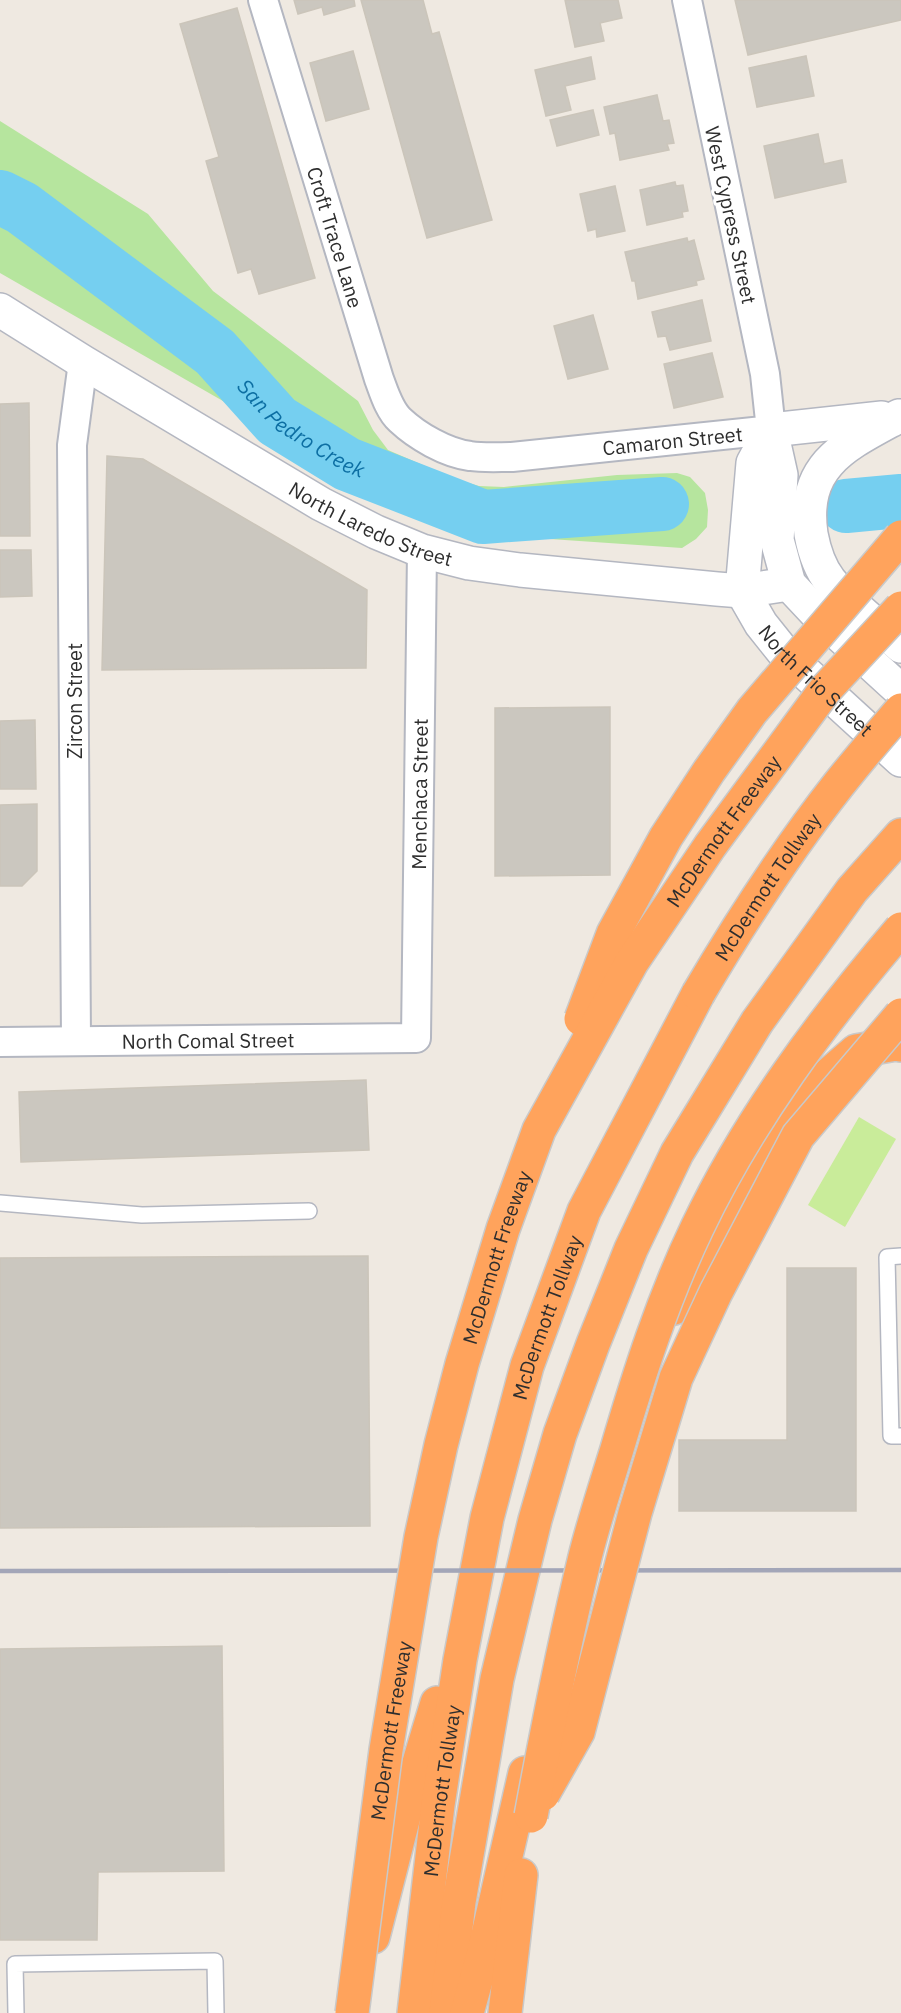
<svg xmlns="http://www.w3.org/2000/svg" width="901" height="2013" font-family="'IBM Plex Sans',sans-serif">
<rect width="100%" height="100%" fill="#efe9e1"/>
<path fill="#b6e59e" d="M0,121l148,93 65,77 145,110 15,29 15,20 67,29 24,7 25,1 113,-12 60,-2 13,4 15,16 3,17 -1,17 -11,12 -14,9 -132,-9 -79,-11 -58,-18 -413,-237z"/>
<path fill="#c9ec9a" d="M859,1117l37,22 -51,88 -37,-22z"/>
<g fill="none" stroke-linecap="round" stroke-linejoin="round">
<g stroke="#75cff0" stroke-width="54">
<path id="s1" d="M0,197l22,11 193,144 62,69 70,43 136,53 179,-13"/>
<path d="M846,506l55,-5"/>
</g>
</g>
<g fill="#cbc7bf" stroke="#cbc5ba" stroke-width="1.5">
<path d="M294,0h60l1,6 -31,9 -2,-8 -24,7z"/>
<path d="M361,0h62l9,34 7,-2 53,188 -65,18z"/>
<path d="M565,0h53l4,18 -22,5 4,18 -29,6z"/>
<path d="M735,0h166v20l-153,35z"/>
<path d="M237,8l78,270 -56,16 -8,-25 -13,4 -32,-112 13,-4 -39,-133z"/>
<path d="M353,51l16,58 -43,12 -16,-58z"/>
<path d="M806,56l8,40 -57,11 -8,-39z"/>
<path d="M591,57l4,22 -30,7 6,24 -25,6 -11,-46z"/>
<path d="M657,95l6,26 6,-1 5,23 -7,1 2,6 -49,10 -5,-27 -5,1 -6,-27z"/>
<path d="M593,110l6,25 -42,11 -7,-26z"/>
<path d="M818,134l6,30 18,-4 4,22 -71,16 -11,-52z"/>
<path d="M675,182l1,4 7,-1 5,26 -6,1 1,5 -36,8 -7,-35z"/>
<path d="M615,186l10,45 -28,6 -1,-8 -8,2 -8,-37z"/>
<path d="M687,238l1,4 6,-2 10,39 -8,2 1,4 -59,14 -3,-18h-3l-7,-29z"/>
<path d="M702,300l9,41 -41,9 -4,-14 -8,1 -6,-25z"/>
<path d="M593,315l15,54 -40,10 -14,-53z"/>
<path d="M712,353l11,44 -49,11 -10,-44z"/>
<path d="M29,403l1,133h-30v-132z"/>
<path d="M107,456l36,3 224,131 -1,78 -264,2z"/>
<path d="M0,550h31l1,46 -32,1z"/>
<path d="M610,707v168l-115,1v-168z"/>
<path d="M35,720l1,69h-36v-68z"/>
<path d="M37,804v67l-15,15h-22v-81z"/>
<path d="M366,1080l3,70 -348,12 -2,-70z"/>
<path d="M368,1256l2,270 -370,2v-270z"/>
<path d="M787,1268h69v243h-177v-71h108z"/>
<path d="M222,1646l2,225 -126,1 -1,68h-97v-291z"/>
</g>
<g fill="none" stroke-linecap="round" stroke-linejoin="round">
<g stroke="#b4b7c1" stroke-width="18">
<g id="service">
<path d="M0,1203l142,12 167,-4"/>
<path d="M901,1256l-14,1 4,179h10"/>
<path d="M16,2013l-1,-49 200,-3 1,52"/>
</g>
</g>
<g stroke="#b4b7c1" stroke-width="32">
<g id="minor">
<path id="s2" d="M263,0l116,379c5,13 10,31 21,41 17,16 46,33 70,36 13,2 28,1 42,1l259,-27 -6,-56 -78,-374"/>
<path d="M76,1041l-4,-596 11,-83"/>
<path id="s3" d="M0,1042l416,-4 6,-487"/>
</g>
</g>
<g stroke="#b4b7c1" stroke-width="36">
<g id="secondary">
<path id="s4" d="M0,310l83,52 238,142 55,28 46,19 47,12 51,7 197,19 25,2 47,-7"/>
<path d="M899,416c-53,29 -98,48 -88,118 3,16 8,33 19,47 20,24 47,44 71,65"/>
<path d="M771,430l10,45 -4,65 12,44 30,32 82,75"/>
<path d="M771,430l111,-12"/>
<path id="s5" d="M742,591l19,33 24,30 116,106"/>
<path d="M742,591l11,-128 18,-33"/>
</g>
</g>
<g stroke="#c9c9c9" stroke-width="36">
<g id="motorway">
<path d="M674,1308l78,-135 74,-96 30,-26 40,-7 5,1"/>
<path d="M373,1937l38,-148 26,-86"/>
<path id="s6" d="M414,2013l24,-208 22,-145 27,-142 40,-152 57,-155 114,-217"/>
<path d="M446,2013l13,-111 38,-223 38,-159 25,-86 33,-90 38,-95 46,-96 80,-131 95,-132 49,-55"/>
<path d="M467,2013l17,-61 41,-179"/>
<path d="M505,2013l16,-138"/>
</g>
</g>
<use href="#service" stroke="#fff" stroke-width="15"/>
<use href="#minor" stroke="#fff" stroke-width="28"/>
<use href="#secondary" stroke="#fff" stroke-width="33"/>
<use href="#motorway" stroke="#ffa35c" stroke-width="33"/>
<path stroke="#a3a6b8" stroke-width="4.5" d="M0,1571l901,-1"/>
<g stroke="#c9c9c9" stroke-width="36" stroke-linecap="butt">
<g id="motorway-bridge">
<path id="s7" d="M698,994c43,-73 89,-144 141,-210 20,-25 41,-50 62,-74"/>
<path d="M581,1019l32,-85 53,-97 43,-66 43,-60 149,-174"/>
<path d="M543,1794l35,-62 57,-219 41,-135 40,-86 82,-156 103,-121"/>
<path d="M531,1816c16,-86 33,-173 54,-259 9,-36 21,-72 32,-108 22,-75 46,-150 80,-221 52,-109 125,-207 204,-299"/>
<path id="s8" d="M352,2013l34,-263 35,-213 20,-92 21,-81 41,-135 36,-99 93,-168 78,-116 115,-156 76,-82"/>
</g>
</g>
<use href="#motorway-bridge" stroke="#ffa35c" stroke-width="33"/>
</g>
<g text-anchor="middle" dominant-baseline="central" stroke-width="6" stroke-linejoin="round" paint-order="stroke">
<g font-size="20" fill="#2e2e2e" stroke="#fff">
<text transform="translate(731 215) rotate(78)">West Cypress Street</text>
<text stroke="none"><textPath href="#s2" startOffset="248">Croft Trace Lane</textPath></text>
<text stroke="none"><textPath href="#s2" startOffset="726">Camaron Street</textPath></text>
<text stroke="none"><textPath href="#s4" startOffset="429">North Laredo Street</textPath></text>
<text stroke="none"><textPath href="#s5" startOffset="117">North Frio Street</textPath></text>
<text transform="translate(74 701) rotate(-90)">Zircon Street</text>
<text stroke="none"><textPath href="#s3" startOffset="660">Menchaca Street</textPath></text>
<text stroke="none"><textPath href="#s8" startOffset="1257">McDermott Freeway</textPath></text>
<text stroke="none"><textPath href="#s7" startOffset="128">McDermott Tollway</textPath></text>
<text stroke="none"><textPath href="#s3" startOffset="208">North Comal Street</textPath></text>
<text stroke="none"><textPath href="#s8" startOffset="771">McDermott Freeway</textPath></text>
<text stroke="none"><textPath href="#s6" startOffset="710">McDermott Tollway</textPath></text>
<text stroke="none"><textPath href="#s8" startOffset="285">McDermott Freeway</textPath></text>
<text stroke="none"><textPath href="#s6" startOffset="224">McDermott Tollway</textPath></text>
</g>
<g font-size="21" font-style="italic" fill="#0d6fa3" stroke="#fff">
<text stroke="none"><textPath href="#s1" startOffset="382">San Pedro Creek</textPath></text>
</g>
</g>
</svg>
